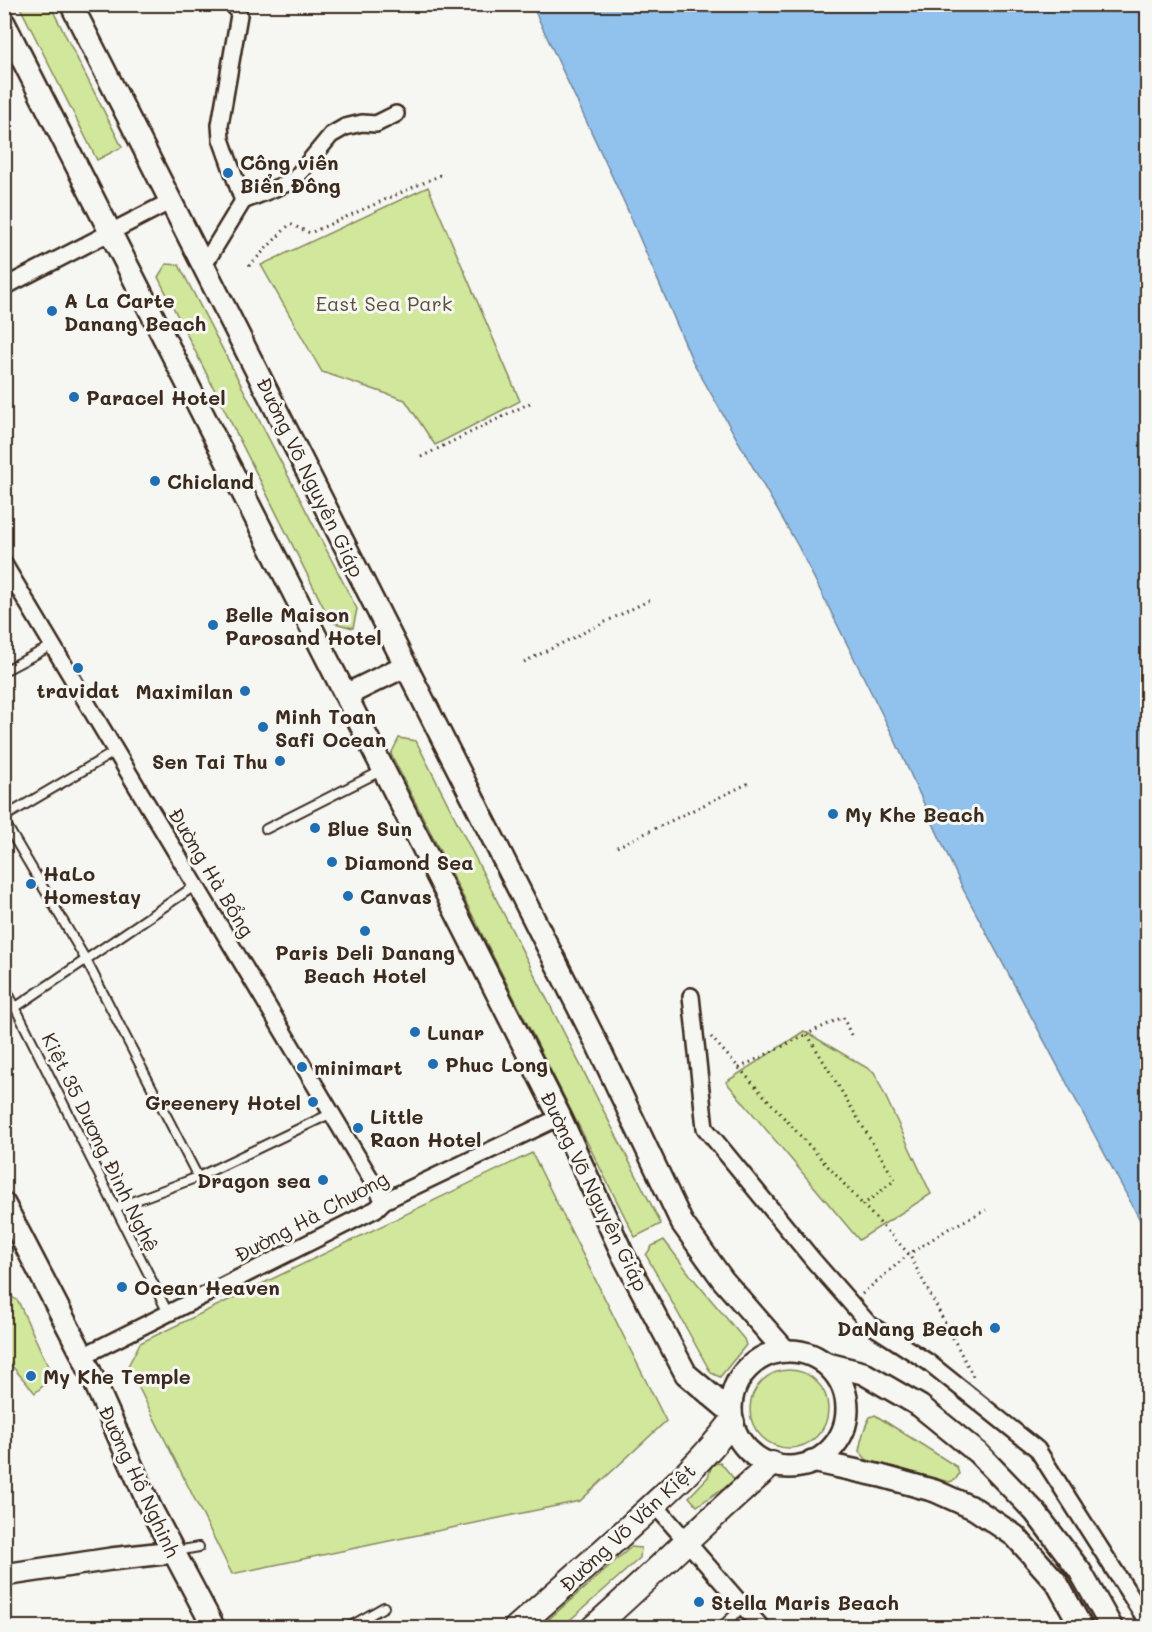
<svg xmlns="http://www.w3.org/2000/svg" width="1152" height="1632" font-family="Mali,sans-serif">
<rect width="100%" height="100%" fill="#f6f6f2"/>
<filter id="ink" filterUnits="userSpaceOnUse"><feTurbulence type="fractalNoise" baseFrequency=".0167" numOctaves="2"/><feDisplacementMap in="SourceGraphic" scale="12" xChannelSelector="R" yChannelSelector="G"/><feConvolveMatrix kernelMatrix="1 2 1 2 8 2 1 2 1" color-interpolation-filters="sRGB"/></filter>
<g filter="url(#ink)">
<g fill="#d1e79c" stroke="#86885d" stroke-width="1.5">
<path d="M19,5h31l72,142 -25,13z"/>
<path d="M428,187l92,214 -85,44 -30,-45 -83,-28 -61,-107z"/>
<path d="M166,264l13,1 178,344 -4,19 -22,-6 -173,-345z"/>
<path d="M399,738l17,3 245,483 -26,13 -244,-483z"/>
<path d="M804,1031l70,41 57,122 -72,46 -133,-158z"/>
<path d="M532,1153l134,268 -86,80 -348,73 -104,-208 12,-23z"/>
<path d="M664,1240l27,36 53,63 2,6 -26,32 -9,-4 -65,-118 6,-9z"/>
<path d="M8,1294l10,7 35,76 -18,16 -30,-35 -1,-61z"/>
<circle cx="789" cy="1409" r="39"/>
<path d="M875,1415l82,52 2,7 -4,6 -6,2 -82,-22 -8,-9c2,-11 5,-24 11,-34z"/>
<path d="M720,1462l15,18 -2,7 -14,4 -22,15 -8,-9 19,-20 4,-12z"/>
<path d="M631,1547l10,1 -1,10 -78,69h-22z"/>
</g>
<path fill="#91c2ed" stroke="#6f859a" stroke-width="1.5" d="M532,5h615v1228l-184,-344 -69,-151 -96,-192 -105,-184 -68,-158z"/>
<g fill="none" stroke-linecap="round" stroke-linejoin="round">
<g stroke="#3b2a1e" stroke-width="12">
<g id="lane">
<path d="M4,671l49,-26"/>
<path d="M4,817l112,-66"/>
<path d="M4,821l82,139 112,217"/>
<path d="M266,829l117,-59"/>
<path d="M4,985l164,328"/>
<path d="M16,1007l180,-122"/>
<path d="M115,1208l83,-31 134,-64"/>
<path d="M177,1551l22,-4"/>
<path d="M347,1628l37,-21"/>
<path d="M720,1628l24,-22"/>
</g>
</g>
<g stroke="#3b2a1e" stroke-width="20">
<g id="street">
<path d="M234,4l5,11 -19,110 1,14 22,62"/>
<path d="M204,265l39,-64 50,-20 38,-46 14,-8 17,-4 14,1 20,-10"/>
<path d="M4,287l167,-86"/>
<path d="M4,564l380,637"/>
<path d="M691,996l14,132 108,132 56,64 59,38 109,87 111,174"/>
<path d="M83,1356l293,-147 8,-8 176,-84"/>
<path d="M654,1504l108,124"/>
</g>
</g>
<g stroke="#3b2a1e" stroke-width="26">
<g id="secondary">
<path d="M71,4l527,1042 84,177 41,57 62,71"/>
<path d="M4,23l556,1094 62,136 64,121 45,38"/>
<path d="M346,695l59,-29"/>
<path d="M4,1204l79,152 67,151 64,121"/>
<circle cx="789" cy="1409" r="58"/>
<path d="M824,1363l39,10 57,33 58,47 57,59 45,59 32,57"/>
<path d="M812,1461l69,15 54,15 40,18 40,27 42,47 25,45"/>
<path d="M4,1575l107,-16 62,-7"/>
</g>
</g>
<g stroke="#3b2a1e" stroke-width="28">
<g id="primary">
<path d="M516,1628c41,-36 81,-71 120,-107 35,-32 68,-62 96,-99"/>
<path d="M593,1628c61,-54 117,-111 179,-164"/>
</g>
</g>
<g stroke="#3b2a1e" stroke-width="3" stroke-dasharray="1.5 4.5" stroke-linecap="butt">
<path d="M249,266l41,-42 20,9 133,-59"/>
<path d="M421,457l111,-55"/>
<path d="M524,662l126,-62"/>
<path d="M617,847l132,-64"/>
<path d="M851,1035l-8,-18 -36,17 88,146 -32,25 46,49 65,124"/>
<path d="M711,1037l152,168"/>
<path d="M739,1068l68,-34"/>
<path d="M862,1294l47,-40 39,-25 38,-19"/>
</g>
<use href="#lane" stroke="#f6f6f2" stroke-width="8"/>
<use href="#street" stroke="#f6f6f2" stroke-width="15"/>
<use href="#secondary" stroke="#f6f6f2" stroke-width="21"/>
<use href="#primary" stroke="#f6f6f2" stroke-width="24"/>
</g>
</g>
<g fill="#1f6fb2" stroke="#f6f6f2" stroke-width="2">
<circle cx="228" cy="173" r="6"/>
<circle cx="52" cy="311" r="6"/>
<circle cx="74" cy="397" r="6"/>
<circle cx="155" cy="481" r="6"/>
<circle cx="213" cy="625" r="6"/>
<circle cx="78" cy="668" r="6"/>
<circle cx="245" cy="691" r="6"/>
<circle cx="263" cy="727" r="6"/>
<circle cx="280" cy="761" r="6"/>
<circle cx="833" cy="814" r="6"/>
<circle cx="315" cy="828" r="6"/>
<circle cx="332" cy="862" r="6"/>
<circle cx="31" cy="884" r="6"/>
<circle cx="348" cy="896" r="6"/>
<circle cx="365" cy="931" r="6"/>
<circle cx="415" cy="1032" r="6"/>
<circle cx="433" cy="1064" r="6"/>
<circle cx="302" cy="1067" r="6"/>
<circle cx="313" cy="1102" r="6"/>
<circle cx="358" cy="1128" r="6"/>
<circle cx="323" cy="1180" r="6"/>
<circle cx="122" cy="1287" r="6"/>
<circle cx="995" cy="1328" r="6"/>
<circle cx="31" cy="1376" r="6"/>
<circle cx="699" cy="1602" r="6"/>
</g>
<g text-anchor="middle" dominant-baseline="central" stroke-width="6" stroke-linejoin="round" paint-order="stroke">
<g font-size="20" font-weight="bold" fill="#3b2a1e" stroke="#f6f6f2" text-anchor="start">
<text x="240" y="162">Công viên<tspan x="240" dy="23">Biển Đông</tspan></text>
<text x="64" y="300">A La Carte<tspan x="64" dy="23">Danang Beach</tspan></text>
<text x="86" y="397">Paracel Hotel</text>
<text x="167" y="481">Chicland</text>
<text x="225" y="614">Belle Maison<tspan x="225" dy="23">Parosand Hotel</tspan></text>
<text x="78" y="690" text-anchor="middle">travidat</text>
<text x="233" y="691" text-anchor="end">Maximilan</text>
<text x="275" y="716">Minh Toan<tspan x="275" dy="23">Safi Ocean</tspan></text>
<text x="268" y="761" text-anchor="end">Sen Tai Thu</text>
<text x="845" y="814">My Khe Beach</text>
<text x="327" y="828">Blue Sun</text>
<text x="344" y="862">Diamond Sea</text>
<text x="43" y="873">HaLo<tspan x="43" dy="23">Homestay</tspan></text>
<text x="360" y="896">Canvas</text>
<text x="365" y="952" text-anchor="middle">Paris Deli Danang<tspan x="365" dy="23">Beach Hotel</tspan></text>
<text x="427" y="1032">Lunar</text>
<text x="445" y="1064">Phuc Long</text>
<text x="314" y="1067">minimart</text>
<text x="301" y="1102" text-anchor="end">Greenery Hotel</text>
<text x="370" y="1116">Little<tspan x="370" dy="23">Raon Hotel</tspan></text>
<text x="311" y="1180" text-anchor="end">Dragon sea</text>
<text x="134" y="1287">Ocean Heaven</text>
<text x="983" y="1328" text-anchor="end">DaNang Beach</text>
<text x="43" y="1376">My Khe Temple</text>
<text x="711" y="1602">Stella Maris Beach</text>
</g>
<g font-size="20" fill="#595037" stroke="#f6f6f2">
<text x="384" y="303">East Sea Park</text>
</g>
<g font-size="20" fill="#3b2a1e" stroke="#f6f6f2">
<text transform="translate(311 477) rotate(64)">Đường Võ Nguyên Giáp</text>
<text transform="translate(212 872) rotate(59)">Đường Hà Bổng</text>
<text transform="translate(101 1142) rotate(64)">Kiệt 35 Dương Đình Nghệ</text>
<text transform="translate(595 1191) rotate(64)">Đường Võ Nguyên Giáp</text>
<text transform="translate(311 1216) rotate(-28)">Đường Hà Chương</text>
<text transform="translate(140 1481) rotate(65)">Đường Hồ Nghinh</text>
<text transform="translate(627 1527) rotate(-43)">Đường Võ Văn Kiệt</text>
</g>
</g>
<rect width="1152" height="1632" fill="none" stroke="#f6f6f2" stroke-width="24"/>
<rect x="12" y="12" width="1128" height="1608" fill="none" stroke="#3b2a1e" stroke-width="2" filter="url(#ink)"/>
</svg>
